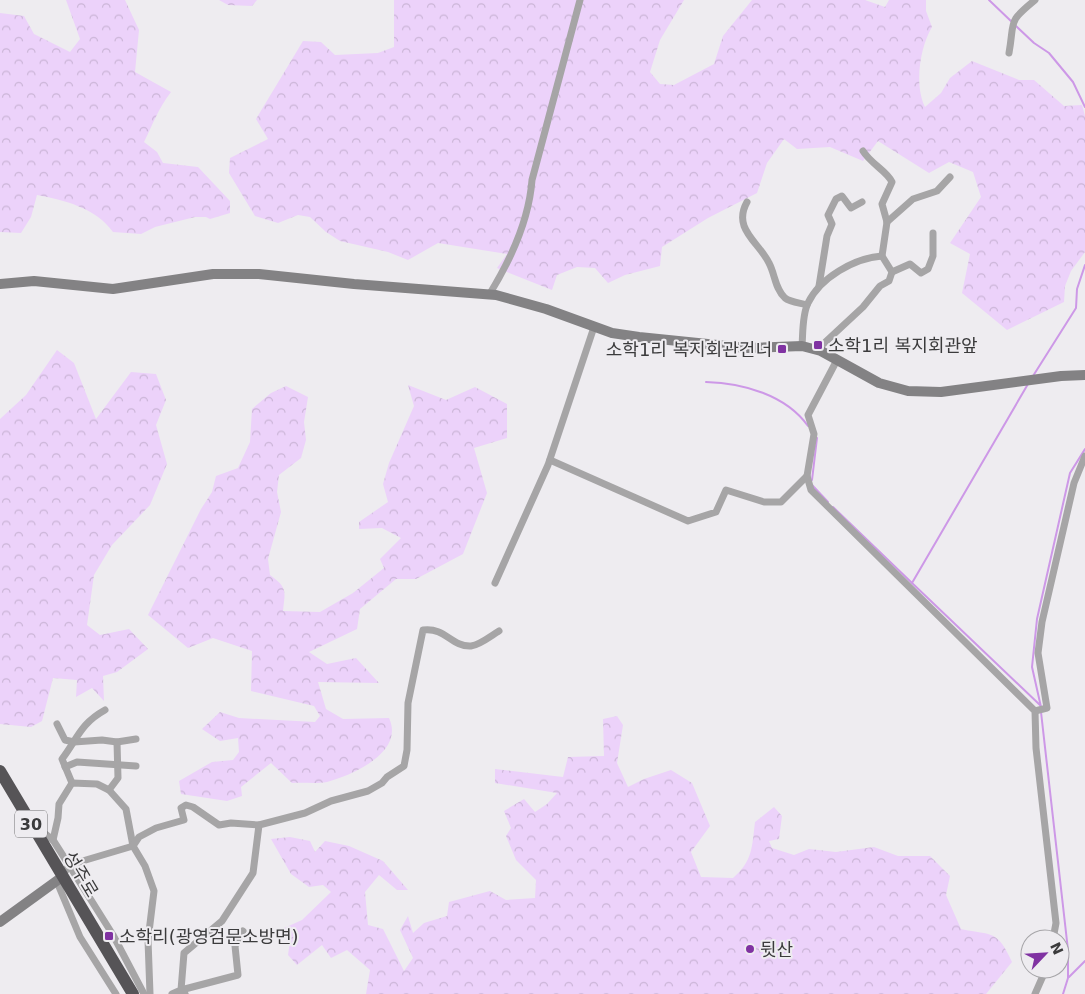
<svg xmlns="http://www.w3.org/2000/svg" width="1085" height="994" font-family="'DejaVu Sans','Noto Sans KR',sans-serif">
<defs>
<pattern id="forest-crowns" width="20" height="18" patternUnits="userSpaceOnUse" patternTransform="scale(1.25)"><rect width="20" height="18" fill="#ecd2fa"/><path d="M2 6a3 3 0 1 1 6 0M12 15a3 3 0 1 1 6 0" fill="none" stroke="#cbb5d7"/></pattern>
</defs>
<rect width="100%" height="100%" fill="#eeecf0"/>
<g fill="url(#forest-crowns)">
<path d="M66,0h59l14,30 -4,42 36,20c-13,17 -18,32 -27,50l13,10 6,11 35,4 32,34v12l-20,6 -4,-2h-11l-40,10 -14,7 -28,-2c-17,-24 -49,-32 -76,-37l-6,22 -10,16 -21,-1v-219l24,3 10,18 36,18 10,-13z"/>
<path d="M219,0h38l-5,6 -24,-1z"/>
<path d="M394,0h290l-24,40 -10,32 10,12 14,1 40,-21 9,-28 29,-36h113l20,7 4,-7h37v11l6,16c-12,20 -18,58 -7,80l16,-14 9,-15 22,-17 47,19h15l30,26 18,-1 3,11v136l-14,19 -6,15 -1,16 -57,28 -45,-37 8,-39 -20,-11 31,-46 -8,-25 -24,-10 -20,11 -51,-32 -15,20 -33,-14 -33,2 -13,-10 -17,24 -10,30 -49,25 -46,29 -2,19 -35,9 -17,8 -13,-15 -18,-1 -20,8 -5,15 -55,-22 10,-14 -69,-11 -30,17 -20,-8 -48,-11 -14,-9 -16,-15 -12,-2 -20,8 -23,-7 -26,-43 1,-15 38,-19 -12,-20 47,-78 18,1 14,13 43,-2 16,-6z"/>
<path d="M57,350l17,13 22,56 35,-47 25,2 10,26 -10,25 11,39 -17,41 -38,40 -18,30 -7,50 13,10 29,-6 19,20 -31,23 -14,4 1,25 -12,-13 -16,9 1,-17 -24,-2 -11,43 -11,6 -31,-3v-305l26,-24z"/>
<path d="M408,385l38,15 29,-13 32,17v34l-33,10 13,45 -24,61 -47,25h-20l-36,30 -3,20 -48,23 18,12 29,-6 23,25 -61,-1 8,27 17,10 46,-1c16,34 -36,57 -62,64 -11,2 -24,0 -35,1l-21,-20 -30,24 1,9 -15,5 -46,-7 -2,-13 33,-19 21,-2 6,-8 -1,-14 -18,3 -18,-12 18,-17 19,6 76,4 5,-6 -6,-10 -63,-15 1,-40 -39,-13 -25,10 -40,-33 53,-106 11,-17 4,-16 22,-8 12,-26 2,-33 19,-16 15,-7 22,11 -4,25 2,18 -5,18 -22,17 -2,17 4,20 -13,47 2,16c18,13 15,16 13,36l37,1 33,-19 31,-25 -4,-9 21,-21 -19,-10 -23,1v-7l29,-20 -5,-18 6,-21 25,-57z"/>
<path d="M617,716l6,9 -6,38 11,24 16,-8 27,-9 21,13 18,43 -19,26 10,25 32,1c20,-17 19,-32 22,-56l19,-15 8,9 -3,23 -10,2 3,7 22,7 15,-6 27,3 38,-5 24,9h32l20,20 -4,19 15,34c32,7 36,0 51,33l-26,32h-620l4,-24 -23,-20 -16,8 -9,-13 -25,20 -9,-10 2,-14 -8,-12 20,-9 29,-28 -8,-7 -14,2 -18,-13 -20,-35 19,-2 20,4 5,11 10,-11 24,5 34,15 25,29h-11l-18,-15 -14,17 3,33 15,4 21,42 9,-13 -13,-28 8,-14 5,17 11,-10 23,-7 2,-14 41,-11 16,9 29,-2 1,-18 -20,-20 -10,-24 5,-8 -7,-17 20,-12 11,13 12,-8 10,-11 -62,-10v-14l68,8 5,-20 36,-1 -1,-37z"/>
</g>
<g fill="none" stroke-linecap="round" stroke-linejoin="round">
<g stroke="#cd98e7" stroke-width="2">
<path d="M989,0l24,23"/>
<path d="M1016,26l18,17 15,10 24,29 12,25"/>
<path d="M1033,376l43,-68 1,-19 8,-24"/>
<path d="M706,382c37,1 80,13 102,44"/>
<path d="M1028,384l-116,199 128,122"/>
<path d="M812,480l5,-42"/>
<path d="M812,485l16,17"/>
<path d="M833,507l79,76"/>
<path d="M1041,707l-9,-40 5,-48 33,-146 15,-24"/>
<path d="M1041,712l27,238v28l-5,16"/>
<path d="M1069,977l16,-16"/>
</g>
<g stroke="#a6a5a6" stroke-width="7">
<path d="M1009,53c6,-34 -2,-30 26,-53"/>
<path d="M747,202c-15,27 12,40 22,61 6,11 6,26 16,35 5,4 15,5 22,7"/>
<path d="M887,222l26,-23 24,-8 13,-14"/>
<path d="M892,272l18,-8 11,9 7,-4 5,-13v-23"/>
<path d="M819,286l8,-50 5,-12 -4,-9 8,-16 6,-3 9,12 11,-6"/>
<path d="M489,295c21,-34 40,-75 43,-115l48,-180"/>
<path d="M802,346c1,-12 0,-31 6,-43 12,-25 46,-45 74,-47"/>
<path d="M814,348l6,-1 43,-40 17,-21 9,-5 3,-9 -10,-16 5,-34 -5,-18 10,-22c-5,-11 -21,-18 -29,-31"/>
<path d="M837,360l-29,55 6,19 -7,42 4,14 224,221 1,37 20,175 -3,16"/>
<path d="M550,460l138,61 28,-9 10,-22 38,12h17l26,-26"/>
<path d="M495,583l53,-118 46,-138"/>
<path d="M1035,711l12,-3 -9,-55 4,-31 32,-139 11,-27"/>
<path d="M57,724l8,16 9,2 28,-2 15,2 19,-3"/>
<path d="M65,767l12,-5 59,4"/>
<path d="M72,783l-10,-24c16,-21 18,-35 43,-49"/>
<path d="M109,790l9,-12 -1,-36"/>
<path d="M39,829l14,11 16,25 44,70 31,59"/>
<path d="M53,840l5,-22 1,-14 13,-21 25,1 12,6 17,19 7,37 12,20 9,25 -6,49 2,54"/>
<path d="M62,877l7,-12 64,-19 6,-9 17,-9 28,-8 -3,-12 5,-3 7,2 26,18 12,-2 28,2"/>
<path d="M57,882l23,55 36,57"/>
<path d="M172,994l9,-4 3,-37 38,-32 31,-48 6,-48 46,-12 26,-12 37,-10 14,-8 5,-6 17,-11 3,-16 1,-47 15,-73c23,-3 28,17 48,16 9,-1 21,-11 28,-15"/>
<path d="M185,994l-4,-4 57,-15 -3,-29 8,-15"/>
<path d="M1035,994l11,-25"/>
</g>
<g stroke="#838284" stroke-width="10">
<path d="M0,284l34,-3 79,8 100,-15h46l95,10 142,11 50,14 66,24 27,4 108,11 55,-2 19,5 58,32 29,8 33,1 120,-16 24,-1"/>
<path d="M0,922l62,-45"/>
</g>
<path stroke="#565457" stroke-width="12" d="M0,771l133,223"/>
</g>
<g fill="#8032a2" stroke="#eeecf0" stroke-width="2">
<rect x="813" y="340" width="10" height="10" rx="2.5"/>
<rect x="777" y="344" width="10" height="10" rx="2.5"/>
<rect x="104" y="931" width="10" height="10" rx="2.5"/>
<circle cx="750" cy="949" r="5"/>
</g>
<g text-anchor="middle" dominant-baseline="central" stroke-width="4" stroke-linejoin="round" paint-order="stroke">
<rect fill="#eeecf0" stroke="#717072" stroke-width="1" x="15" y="810.5" width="32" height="27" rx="4"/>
<g font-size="16" font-weight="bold" fill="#3b3b3c">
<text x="31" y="824">30</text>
</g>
<g font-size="18" fill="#3b3b3c" stroke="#eeecf0" text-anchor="start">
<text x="828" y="345">소학1리 복지회관앞</text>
<text x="772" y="349" text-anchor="end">소학1리 복지회관건너</text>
<text x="119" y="936">소학리(광영검문소방면)</text>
<text x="760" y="949">뒷산</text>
</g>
<g font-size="18" fill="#3b3b3c" stroke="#eeecf0">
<text transform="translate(81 874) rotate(59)">성주로</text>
</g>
</g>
<g transform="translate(1045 954) rotate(65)"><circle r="24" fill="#eeecf0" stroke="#a6a5a8"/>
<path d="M0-4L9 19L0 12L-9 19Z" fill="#8032a2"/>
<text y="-8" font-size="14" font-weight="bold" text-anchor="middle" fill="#3b3b3c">N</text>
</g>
</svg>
